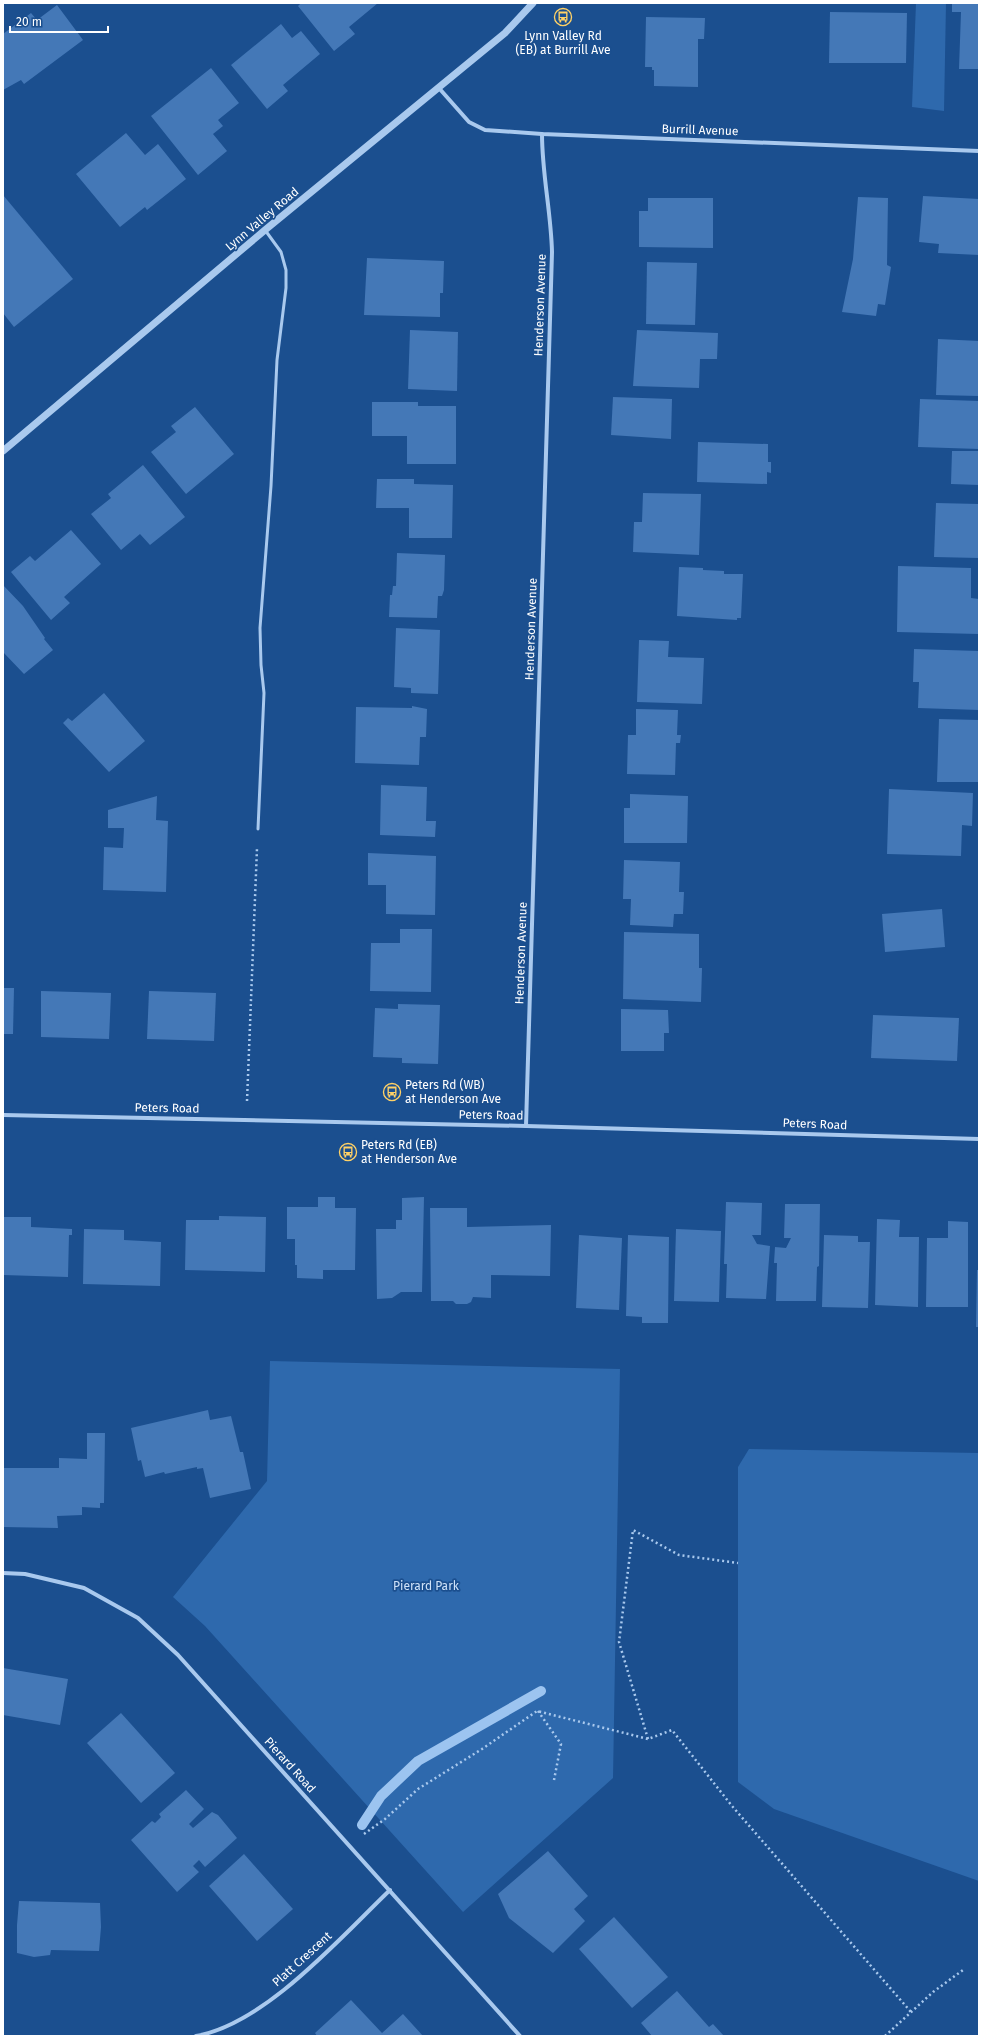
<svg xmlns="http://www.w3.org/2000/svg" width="982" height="2039" font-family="'Fira Sans',sans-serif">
<rect width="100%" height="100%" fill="#1b4f8f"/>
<g fill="#2e69ad">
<path d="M916,3h30l-2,108 -32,-4z"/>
<path d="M270,1361l350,8 -7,409 -150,134 -258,-286 -32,-29 94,-116z"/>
<path d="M749,1449l230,4v428l-205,-72 -36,-27v-315z"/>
</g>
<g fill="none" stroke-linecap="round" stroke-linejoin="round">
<path stroke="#9cc4f0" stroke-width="10" d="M362,1825l19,-29 37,-35 123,-70"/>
</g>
<g fill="#4478b7">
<path d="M301,3h77l-29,24 6,7 -21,17 -36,-45z"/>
<path d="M952,3h27v66h-20l2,-57h-9z"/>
<path d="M57,5l26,35 -59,44 -3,-4 -18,10v-56l28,-21 6,7z"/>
<path d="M830,12l77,1 -1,50h-77z"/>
<path d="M646,17l59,1 -1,21h-6v48l-44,-1v-16h-2v-3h-7z"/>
<path d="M281,24l11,14 9,-7 19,23 -37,31 5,6 -21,18 -36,-44z"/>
<path d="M211,68l28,35 -21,17 5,6 -10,8 14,17 -29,24 -47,-59z"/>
<path d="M126,133l19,22 13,-11 28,35 -39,31 -2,-3 -25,20 -44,-53z"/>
<path d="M3,195l70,84 -59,48 -11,-14z"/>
<path d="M923,196l56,3v56l-41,-2 1,-9 -20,-2z"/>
<path d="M858,197l30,1 -1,67 4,2 -6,38 -7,-1 -2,12 -34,-4 11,-53z"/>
<path d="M648,198h65v50l-74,-1v-36h9z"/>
<path d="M367,258l77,3 -1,32h-3v24l-76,-2z"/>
<path d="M647,262l50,1 -2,62 -49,-1z"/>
<path d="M410,330l48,2 -1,59 -49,-2z"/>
<path d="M637,330l81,3 -1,26h-17l-1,29 -66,-2z"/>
<path d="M938,339l41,2v55l-43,-1z"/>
<path d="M613,397l59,2 -1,40 -60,-4z"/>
<path d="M920,399l59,2v48l-61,-2z"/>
<path d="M372,402h46v4h38v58h-49v-28h-35z"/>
<path d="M195,407l39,47 -48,40 -35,-42 25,-20 -5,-6z"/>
<path d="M698,442l70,2v18h3v11l-4,-1v12l-70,-2z"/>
<path d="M952,451h27v34l-28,-1z"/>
<path d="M143,465l42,52 -35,28 -10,-11 -19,16 -30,-36 20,-16 -3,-4z"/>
<path d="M377,479h37v5l39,1 -1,53h-43v-30h-33z"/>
<path d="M643,493l58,1 -2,61 -66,-3 1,-30h8z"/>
<path d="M936,503l43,1v54l-45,-1z"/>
<path d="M71,530l30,34 -37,33 6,6 -19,17 -40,-48 19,-16 5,5z"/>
<path d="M397,553l48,2 -1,35 -2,6h-4l-1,22 -48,-1 1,-22h2l1,-9h3z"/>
<path d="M898,566l73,2v30l8,1v35l-82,-2z"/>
<path d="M679,567l24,1v2l21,1v3h19l-2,44h-4v2l-60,-4z"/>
<path d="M3,585l20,21 22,32 -1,1 9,11 -29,24 -21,-22z"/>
<path d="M396,628l44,2 -2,64 -27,-1v-5l-17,-1z"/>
<path d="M639,640l30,1 -1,16 36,1 -2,46 -65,-2z"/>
<path d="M914,649l65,2v59l-61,-2 1,-26h-6z"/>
<path d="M104,693l41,48 -36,31 -46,-49 5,-5 4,3z"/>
<path d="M412,706l15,3 -1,28h-6l-1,28 -64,-2 1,-56 56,1z"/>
<path d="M636,709l42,1 -1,25h4l-1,8h-4l-1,32 -48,-1 1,-39h8z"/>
<path d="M939,719l40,1v62h-42z"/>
<path d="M381,785l46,2 -1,34h10l-1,16 -55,-2z"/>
<path d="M889,789l84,4 -1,33 -10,-1 -1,31 -74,-2z"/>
<path d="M630,794l58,2 -1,47h-63v-35h6z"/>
<path d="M157,796l-1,24 12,1 -2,71 -63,-2 1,-43 19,1 1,-20h-16v-18z"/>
<path d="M368,853l68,3 -1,59 -49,-1v-29h-18z"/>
<path d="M624,860l56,2 -1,30h5l-1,22h-9l-1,13 -43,-2 1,-26h-8z"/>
<path d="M942,909l3,38 -60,5 -3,-38z"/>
<path d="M400,929h32l-1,63 -61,-1 1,-48h29z"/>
<path d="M624,932l75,2v34h3l-1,34 -78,-3z"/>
<path d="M3,988h11l-1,46h-10z"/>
<path d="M41,991l70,2 -2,46 -68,-2z"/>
<path d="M149,991l67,2 -2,48 -67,-2z"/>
<path d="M398,1004l42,1 -2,59 -36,-1v-5l-29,-1 2,-49 23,1z"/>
<path d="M621,1009l47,1 1,23h-5v18h-43z"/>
<path d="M873,1015l86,3 -2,43 -86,-3z"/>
<path d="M318,1197h17v11h21l-1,62h-32v9l-26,-1v-13h-2v-26h-8v-32h31z"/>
<path d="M424,1197l-2,95h-21l-9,6 -15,1 -1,-70h20v-9h6v-22z"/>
<path d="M726,1202l36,1 -1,32h-9l5,9 13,2 -4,53 -40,-1 1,-34h-3z"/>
<path d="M785,1204h35l-1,62 -2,1 -1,34h-40l1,-38h-3l1,-16 11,1 5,-10h-7z"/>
<path d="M430,1208h37v19l84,-2 -1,51 -59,-1v23l-18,-1 -2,5 -4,2h-11l-3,-3h-22z"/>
<path d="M219,1216l47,1 -1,55 -80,-2 1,-50h33z"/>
<path d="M3,1217h28v10l41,2v6h-3l-1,42 -65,-2z"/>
<path d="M877,1219l23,1 -1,17h20l-1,70 -43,-2z"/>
<path d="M948,1221l20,1v85h-42l1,-69h21z"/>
<path d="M84,1229l40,1v10l37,2 -1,44 -77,-2z"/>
<path d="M676,1229l45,2 -2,71 -45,-1z"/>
<path d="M579,1235l43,3 -3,72 -43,-2z"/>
<path d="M628,1235l41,2 -1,86h-26v-6l-16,-1z"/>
<path d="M824,1235l34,1v6h12l-2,66 -46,-1z"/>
<path d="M977,1270h2v57h-3z"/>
<path d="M208,1410l2,10 21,-4 9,36h3l8,37 -41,9 -7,-30 -6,1v-2l-32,7 -1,-2 -19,5 -4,-17 -3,1 -7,-33z"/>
<path d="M87,1433h18l-1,70h-4v5l-18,-1v8l-25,1 1,12 -55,-1v-59h56v-10l28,1z"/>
<path d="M3,1668l65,11 -8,46 -57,-10z"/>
<path d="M121,1713l54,60 -34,30 -54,-60z"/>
<path d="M186,1790l18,19 -15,15 4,4 19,-16 6,3 19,23 -32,29 -6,-7 -6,6 6,6 -22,20 -46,-52 21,-19 3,2 6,-6 -2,-3z"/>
<path d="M548,1851l40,45 -14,13 11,12 -32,32 -44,-35 -11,-24z"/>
<path d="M244,1854l49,55 -36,32 -48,-55z"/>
<path d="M19,1901l81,2 1,24 -2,24 -48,-1 -1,5 -16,2 -17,-4v-28z"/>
<path d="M614,1917l54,60 -36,31 -53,-59z"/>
<path d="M677,1991l32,36 4,-3 11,12h-72l-11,-13z"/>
<path d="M351,2000l31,33 21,-19 20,22h-106l-2,-3z"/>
</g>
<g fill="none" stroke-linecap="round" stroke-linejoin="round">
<g stroke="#a9c9ee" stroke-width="2.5" stroke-dasharray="2 3" stroke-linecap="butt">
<path d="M247,1101l10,-253"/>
<path d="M538,1711l23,33 -7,36"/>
<path d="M648,1739l-29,-97 14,-112 46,25 59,8"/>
<path d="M364,1834l21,-15 33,-30 64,-40 55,-38 111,28 24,-9 60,76 179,206"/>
<path d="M885,2036l48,-44 30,-22"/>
</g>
<path stroke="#a9c9ee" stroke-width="3" d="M258,829l6,-136 -3,-28 -1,-37 11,-142 6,-126 9,-72v-18l-5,-18 -16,-22"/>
<g stroke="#a9c9ee" stroke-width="4">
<path d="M438,87l31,35 16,8 57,4 437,17"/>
<path d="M3,1115l523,11 453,13"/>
<path d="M526,1126l26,-874c-1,-40 -10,-78 -10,-118"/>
<path d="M3,1573l22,1 59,14 54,30 40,37 342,381"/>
<path d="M196,2036c69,-12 144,-98 194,-146"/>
</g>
<path stroke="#a9c9ee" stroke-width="7" d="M3,451l262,-221 240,-197 28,-30"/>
</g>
<defs>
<g id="bus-ring" transform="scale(0.9)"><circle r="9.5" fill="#1b4f8f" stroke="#ffd166" stroke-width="1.5"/><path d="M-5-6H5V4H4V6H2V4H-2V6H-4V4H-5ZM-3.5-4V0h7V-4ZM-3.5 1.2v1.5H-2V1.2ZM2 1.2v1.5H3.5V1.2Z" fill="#ffd166"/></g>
</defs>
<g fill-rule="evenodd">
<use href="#bus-ring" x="563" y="17"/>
<use href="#bus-ring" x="392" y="1092"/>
<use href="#bus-ring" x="348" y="1152"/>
</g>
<g text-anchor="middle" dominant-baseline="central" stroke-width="3.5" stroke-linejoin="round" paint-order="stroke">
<g font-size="12" fill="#fff" stroke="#1b4f8f" text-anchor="start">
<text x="563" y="36" text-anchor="middle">Lynn Valley Rd<tspan x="563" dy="14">(EB) at Burrill Ave</tspan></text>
<text x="405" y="1085">Peters Rd (WB)<tspan x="405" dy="14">at Henderson Ave</tspan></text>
<text x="361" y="1145">Peters Rd (EB)<tspan x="361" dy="14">at Henderson Ave</tspan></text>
</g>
<g font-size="12" fill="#fff" stroke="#1b4f8f">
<text transform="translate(700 130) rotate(2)">Burrill Avenue</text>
<text transform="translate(262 219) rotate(-40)">Lynn Valley Road</text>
<text transform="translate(540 305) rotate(-88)">Henderson Avenue</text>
<text transform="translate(531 629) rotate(-88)">Henderson Avenue</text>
<text transform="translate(521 953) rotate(-88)">Henderson Avenue</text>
<text transform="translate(167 1108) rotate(1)">Peters Road</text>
<text transform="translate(491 1115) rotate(1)">Peters Road</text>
<text transform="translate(815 1124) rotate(2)">Peters Road</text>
<text transform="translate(290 1765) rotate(48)">Pierard Road</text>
<text transform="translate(302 1959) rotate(-42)">Platt Crescent</text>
</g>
<g font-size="12" fill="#cfe3fa" stroke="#1b4f8f">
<text x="426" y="1586">Pierard Park</text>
</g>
</g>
<rect width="982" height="2039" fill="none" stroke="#ffffff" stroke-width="8"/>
<path d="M10 26v6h98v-6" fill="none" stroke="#ffffff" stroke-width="2"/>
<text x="16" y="26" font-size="12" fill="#ffffff" stroke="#1b4f8f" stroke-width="3" paint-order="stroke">20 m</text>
</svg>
